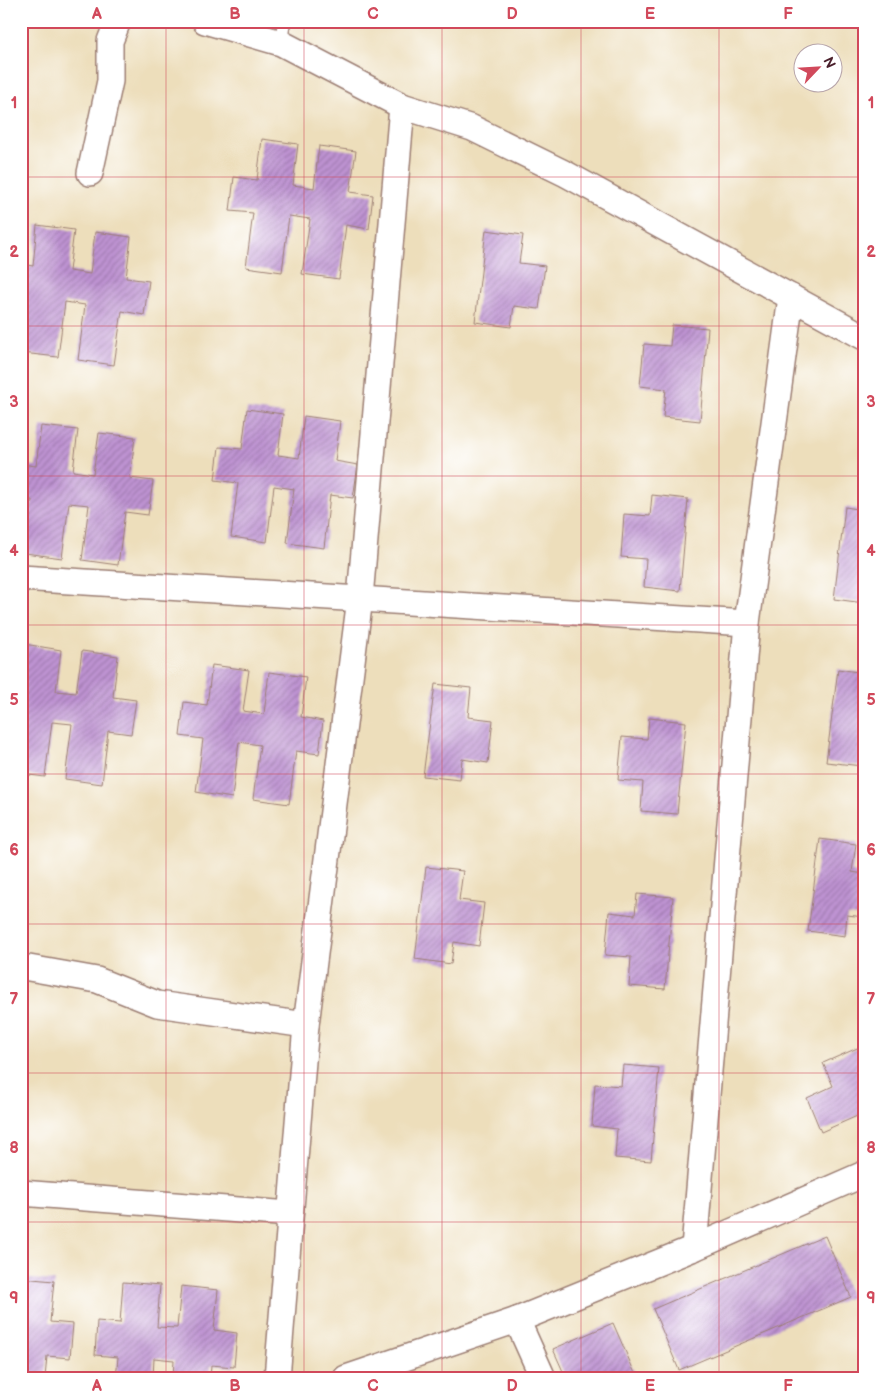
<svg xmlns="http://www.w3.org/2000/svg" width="885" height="1399" font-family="'Balsamiq Sans',sans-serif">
<defs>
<pattern id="building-hatch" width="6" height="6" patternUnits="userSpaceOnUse" patternTransform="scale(1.25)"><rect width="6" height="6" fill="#be93d2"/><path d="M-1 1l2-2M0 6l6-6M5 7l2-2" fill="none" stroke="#9c77ab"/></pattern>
</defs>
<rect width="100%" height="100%" fill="#fff"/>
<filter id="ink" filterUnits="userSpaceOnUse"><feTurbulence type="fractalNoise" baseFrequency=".02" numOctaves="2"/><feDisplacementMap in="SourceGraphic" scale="10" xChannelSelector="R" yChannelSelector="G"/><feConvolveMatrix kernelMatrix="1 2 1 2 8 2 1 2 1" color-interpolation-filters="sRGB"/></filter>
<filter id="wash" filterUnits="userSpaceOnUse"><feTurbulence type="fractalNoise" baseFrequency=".0096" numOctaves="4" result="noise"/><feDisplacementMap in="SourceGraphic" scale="20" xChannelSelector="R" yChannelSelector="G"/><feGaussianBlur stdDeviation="1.12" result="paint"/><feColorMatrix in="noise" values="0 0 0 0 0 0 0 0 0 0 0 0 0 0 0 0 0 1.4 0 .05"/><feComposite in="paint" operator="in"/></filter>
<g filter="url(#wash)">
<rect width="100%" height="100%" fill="#eddebb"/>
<g id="blocks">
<g fill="url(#building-hatch)">
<path d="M262,139l36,5 -5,41 21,3 5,-42 37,5 -6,41 23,3 -4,34 -23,-4 -7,54 -37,-5 8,-55 -21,-3 -7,56 -36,-5 7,-54 -23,-2 4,-34 23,3z"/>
<path d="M37,225l37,5 -5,41 21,3 5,-42 36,5 -5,41 23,3 -5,34 -22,-4 -8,54 -36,-5 7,-55 -20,-3 -7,55 -36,-4 6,-53 -7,-1v-35l12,2z"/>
<path d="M486,230l37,5 -4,28 26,3 -6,43 -25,-3 -3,21 -36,-5z"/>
<path d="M672,325l36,3 -8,93 -37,-4 3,-28 -26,-3 4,-42 26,2z"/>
<path d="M247,409l36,5 -5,41 21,3 5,-42 36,5 -5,40 23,4 -5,33 -23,-3 -6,53 -37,-5 7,-54 -20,-3 -7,56 -36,-5 7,-54 -23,-3 4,-33 23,2z"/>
<path d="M41,426l37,4 -5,41 20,3 6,-41 36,4 -5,41 23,3 -5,34 -23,-3 -7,53 -36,-5 7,-55 -20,-2 -7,55 -37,-5 7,-53 -11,-1v-35l15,2z"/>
<path d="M652,495l36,4 -8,92 -36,-4 2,-28 -25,-2 3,-43 26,2z"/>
<path d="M845,507l19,3v93l-30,-4z"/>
<path d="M24,644l37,6 -5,41 20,2 6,-42 36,5 -5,41 23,3 -5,34 -23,-3 -6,53 -37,-5 7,-55 -20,-2 -7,55 -24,-3v-103z"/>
<path d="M212,665l37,5 -6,41 21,3 5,-42 37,5 -5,40 22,4 -4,33 -23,-3 -7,53 -36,-5 7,-54 -21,-3 -7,56 -36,-6 7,-53 -23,-3 4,-34 23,3z"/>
<path d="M838,669l26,4 -2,93 -36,-4z"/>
<path d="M435,684l36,4 -3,29 25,3 -5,43 -26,-4 -2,21 -37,-4z"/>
<path d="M649,718l37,4 -9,92 -36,-3 2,-29 -25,-2 4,-43 25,2z"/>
<path d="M820,839l36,5 -4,28 12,2v43l-17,-2 -2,21 -37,-5z"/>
<path d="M426,867l37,4 -4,29 25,3 -5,43 -25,-4 -3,22 -36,-5z"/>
<path d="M637,894l36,3 -8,92 -36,-3 2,-29 -26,-2 4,-43 26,3z"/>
<path d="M862,1046l2,4v63l-43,19 -14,-34 26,-12 -10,-23z"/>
<path d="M623,1065l36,3 -8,93 -36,-3 2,-29 -25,-3 3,-42 26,2z"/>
<path d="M825,1236l26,61 -172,73 -26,-61z"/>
<path d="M21,1278l33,3 -4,41 23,2 -3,34 -23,-2 -2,22h-24z"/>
<path d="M123,1282l37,3 -3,42 20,1 4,-42 37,4 -4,40 23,3 -3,34 -23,-2 -1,13h-37l1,-18 -20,-2 -1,20h-37l2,-21 -23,-2 2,-34 23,2z"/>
<path d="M613,1323l24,55h-71l-13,-29z"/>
</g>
</g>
</g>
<g filter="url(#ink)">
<use href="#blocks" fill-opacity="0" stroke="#9c7e73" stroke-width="1"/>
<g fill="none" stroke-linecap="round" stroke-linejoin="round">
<g stroke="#9c7e73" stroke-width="15">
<path id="lane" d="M281,43l3,-22"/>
</g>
<g stroke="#9c7e73" stroke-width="28">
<g id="street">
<path d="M205,21l76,22 121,63 70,22 94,46 298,163"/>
<path d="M90,173l20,-92v-40l8,-20"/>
<path d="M21,578l726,45"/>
<path d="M29,968l68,12 60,24 149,21"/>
<path d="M21,1193l269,21"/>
<path d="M694,1248l53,-625 44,-326"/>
<path d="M517,1320l26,58"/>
<path d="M277,1378l29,-353 54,-427 42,-492"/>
<path d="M346,1378l171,-58 177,-72 170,-74"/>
</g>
</g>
<use href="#lane" stroke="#fff" stroke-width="12"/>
<use href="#street" stroke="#fff" stroke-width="25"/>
</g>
</g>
<path fill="none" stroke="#d1495b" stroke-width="1" stroke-opacity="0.55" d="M166,21v1357M304,21v1357M442,21v1357M581,21v1357M719,21v1357M21,177h843M21,326h843M21,476h843M21,625h843M21,774h843M21,924h843M21,1073h843M21,1222h843"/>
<rect width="885" height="1399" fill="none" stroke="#fff" stroke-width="55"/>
<g transform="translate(818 68) rotate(65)"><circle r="24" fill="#ffffff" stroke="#b7a5aa"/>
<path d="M0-4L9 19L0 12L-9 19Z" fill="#d1495b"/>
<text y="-8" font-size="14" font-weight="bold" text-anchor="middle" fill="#4a1f2b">N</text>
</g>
<rect x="28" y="28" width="830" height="1344" fill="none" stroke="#d1495b" stroke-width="2"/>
<g font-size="16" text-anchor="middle" font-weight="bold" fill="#d1495b">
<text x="97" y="19">A</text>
<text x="235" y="19">B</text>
<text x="373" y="19">C</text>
<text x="512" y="19">D</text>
<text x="650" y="19">E</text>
<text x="788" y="19">F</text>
<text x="14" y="108">1</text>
<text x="871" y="108">1</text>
<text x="14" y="257">2</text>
<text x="871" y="257">2</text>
<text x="14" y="407">3</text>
<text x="871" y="407">3</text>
<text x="14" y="556">4</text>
<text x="871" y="556">4</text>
<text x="14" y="705">5</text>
<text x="871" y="705">5</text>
<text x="14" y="855">6</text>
<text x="871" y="855">6</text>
<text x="14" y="1004">7</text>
<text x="871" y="1004">7</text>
<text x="14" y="1153">8</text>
<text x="871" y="1153">8</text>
<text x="14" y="1303">9</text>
<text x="871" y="1303">9</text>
<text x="97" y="1391">A</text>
<text x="235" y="1391">B</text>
<text x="373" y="1391">C</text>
<text x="512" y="1391">D</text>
<text x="650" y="1391">E</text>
<text x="788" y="1391">F</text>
</g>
</svg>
